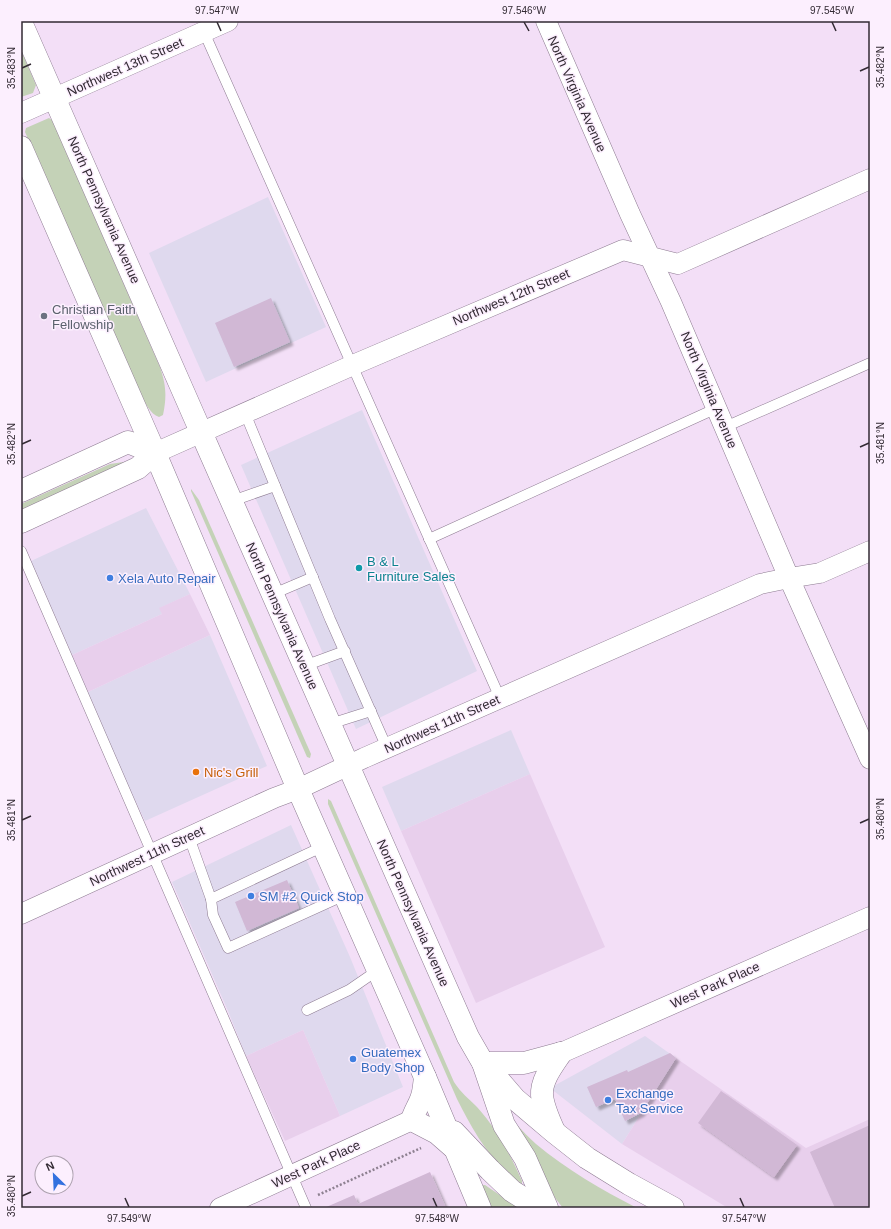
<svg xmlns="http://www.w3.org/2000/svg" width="891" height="1229" font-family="Helvetica,sans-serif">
<defs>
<filter id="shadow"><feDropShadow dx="3.5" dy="3.5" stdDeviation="1" flood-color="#0004"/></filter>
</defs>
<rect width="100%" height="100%" fill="#f3dff7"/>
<g fill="#dfd9ee">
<path d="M268,197l58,130 -120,55 -57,-129z"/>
<path d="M362,410l115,261 -121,58 -115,-264z"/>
<path d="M146,508l44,86 -30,14 2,6 -90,41 -41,-94z"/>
<path d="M210,635l57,131 -122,55 -21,-44 -36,-85z"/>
<path d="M511,730l19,44 -129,57 -19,-44z"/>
<path d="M291,825l59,132 53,130 -63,29 -37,-86 -57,26 -18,-45 -56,-129z"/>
<path d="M645,1036l31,22 -54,86 -72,-56z"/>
</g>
<g fill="#e8cfec">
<path d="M190,594l20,41 -122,57 -16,-37 90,-41 -3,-6z"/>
<path d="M530,774l75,173 -129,56 -75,-172z"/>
<path d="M303,1030l37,86 -55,25 -39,-85z"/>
<path d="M676,1058l130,90 64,-29v89h-142l-106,-64z"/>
</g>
<g fill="#c4d2b7">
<path d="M21,50l15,35 -3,8 -12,4z"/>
<path d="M49,118l3,2 108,247c6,18 7,29 3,48l-4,2c-9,-3 -13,-14 -19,-22l-115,-263 1,-4z"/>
<path d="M130,461l-109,53v-10l89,-40z"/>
<path d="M191,489l8,11 112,254 -1,4 -3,-1 -116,-266z"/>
<path d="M328,799l3,2 123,281c7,11 14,16 23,25 20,22 33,47 45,74v3c-5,-4 -11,-7 -15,-11 -22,-21 -37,-48 -50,-74l-129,-295z"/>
<path d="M516,1124c7,7 13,14 20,20 30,25 66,46 101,64h-74l-8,-10 -22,-45z"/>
<path d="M482,1185h3l34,23h-27z"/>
</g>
<g fill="#d1b8d5" filter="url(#shadow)">
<path d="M271,298l19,44 -56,25 -19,-44z"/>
<path d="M287,880l12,28 -52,23 -12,-29z"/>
<path d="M670,1053l6,5 -35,55 -16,8 -10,-22 -19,8 -9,-20 40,-17 1,2z"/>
<path d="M721,1091l76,54 -23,32 -76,-54z"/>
<path d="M870,1125v83h-35l-25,-56z"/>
<path d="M430,1172l16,36h-122l30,-13 4,9z"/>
</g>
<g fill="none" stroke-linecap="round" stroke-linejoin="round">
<g stroke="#8d7b91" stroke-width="11">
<g id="lane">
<path d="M204,32l296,666"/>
<path d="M245,413l85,206 57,129"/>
<path d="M725,427l145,-64"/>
<path d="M232,501l43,-15"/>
<path d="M429,539l288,-131"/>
<path d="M21,551l285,657"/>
<path d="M273,594l40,-17"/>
<path d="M304,666l41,-15"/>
<path d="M330,724l41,-13"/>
<path d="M189,837l22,62 113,-53"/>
<path d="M211,899l2,16 15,33 117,-53"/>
<path d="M307,1010l42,-20 29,-20"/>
</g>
</g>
<g stroke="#8d7b91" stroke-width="21">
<g id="street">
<path d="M546,21l84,193 41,88 118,276 81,181"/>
<path d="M21,113l207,-92"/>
<path d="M155,453l198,-88 270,-115 55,14 192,-85"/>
<path d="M21,914l253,-116 24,-9 66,-31 396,-174 29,-6 31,-5 50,-22"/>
<path d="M561,1053l309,-136"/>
<path d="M220,1208l192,-88"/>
</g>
</g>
<g stroke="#8d7b91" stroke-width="23">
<g id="secondary">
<path d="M21,22l180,410"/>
<path d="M21,147l134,306"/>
<path d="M21,491l107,-49 27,11"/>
<path d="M21,522l117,-54 17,-15"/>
</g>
</g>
<g stroke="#8d7b91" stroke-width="23">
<g id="primary">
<path d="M201,432l267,605 15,26 21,62 21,33 22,50"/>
<path d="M155,453l143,336 127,288 55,131"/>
<path d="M483,1063h41l37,-10"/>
<path d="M490,1070l25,29 39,33 33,26 42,26 44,24"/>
<path d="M425,1077c-1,7 -1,15 -4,22 -3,8 -7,13 -9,21l25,13 16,14"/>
<path d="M554,1131c-5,-11 -11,-24 -12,-36 -1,-15 11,-30 19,-42"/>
<path d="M454,1132l36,38 22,21 27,17"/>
</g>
</g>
<path stroke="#8e8191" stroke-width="2.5" stroke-dasharray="2 2" stroke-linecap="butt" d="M318,1195l103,-47"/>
<use href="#lane" stroke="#fff" stroke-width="10"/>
<use href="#street" stroke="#fff" stroke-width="20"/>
<use href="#secondary" stroke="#fff" stroke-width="22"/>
<use href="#primary" stroke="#fff" stroke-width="22"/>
</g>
<path fill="none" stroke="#322a33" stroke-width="1.5" d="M217,22l4,9M524,22l5,9M832,22l4,9M22,68l9,-4M860,71l9,-4M22,444l9,-4M860,447l9,-4M22,820l9,-4M860,823l9,-4M22,1196l9,-4M125,1198l4,9M433,1198l4,9M740,1198l4,9"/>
<circle fill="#6b7280" stroke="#fceffe" stroke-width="1.5" cx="44" cy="316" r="4"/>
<circle fill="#0f9aa8" stroke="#fceffe" stroke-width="1.5" cx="359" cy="568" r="4"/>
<g fill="#3f7fe0" stroke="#fceffe" stroke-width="1.5">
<circle cx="110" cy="578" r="4"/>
<circle cx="251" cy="896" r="4"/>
<circle cx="353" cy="1059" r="4"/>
<circle cx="608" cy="1100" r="4"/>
</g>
<circle fill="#e8710a" stroke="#fceffe" stroke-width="1.5" cx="196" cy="772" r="4"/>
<g text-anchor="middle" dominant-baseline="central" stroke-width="3" stroke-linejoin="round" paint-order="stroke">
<g font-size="13" fill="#322a33" stroke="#fceffe">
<text transform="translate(125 67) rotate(-24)">Northwest 13th Street</text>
<text transform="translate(577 94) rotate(66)">North Virginia Avenue</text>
<text transform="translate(104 210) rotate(66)">North Pennsylvania Avenue</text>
<text transform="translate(511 297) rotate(-23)">Northwest 12th Street</text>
<text transform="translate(709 390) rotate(67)">North Virginia Avenue</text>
<text transform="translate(282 616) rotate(66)">North Pennsylvania Avenue</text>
<text transform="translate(442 724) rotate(-24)">Northwest 11th Street</text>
<text transform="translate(147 856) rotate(-25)">Northwest 11th Street</text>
<text transform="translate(413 913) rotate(66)">North Pennsylvania Avenue</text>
<text transform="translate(715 985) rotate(-24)">West Park Place</text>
<text transform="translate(316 1164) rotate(-25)">West Park Place</text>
</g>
<g font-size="13" fill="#5b616d" stroke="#fceffe" text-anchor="start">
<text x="52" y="309">Christian Faith<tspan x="52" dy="15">Fellowship</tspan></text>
</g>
<g font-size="13" fill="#0d838f" stroke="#fceffe" text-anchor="start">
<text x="367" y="561">B &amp; L<tspan x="367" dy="15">Furniture Sales</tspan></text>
</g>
<g font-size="13" fill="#366cbe" stroke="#fceffe" text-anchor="start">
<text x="118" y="578">Xela Auto Repair</text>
<text x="259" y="896">SM #2 Quick Stop</text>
<text x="361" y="1052">Guatemex<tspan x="361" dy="15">Body Shop</tspan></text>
<text x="616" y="1093">Exchange<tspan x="616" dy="15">Tax Service</tspan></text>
</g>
<g font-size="13" fill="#c56008" stroke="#fceffe" text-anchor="start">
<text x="204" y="772">Nic's Grill</text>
</g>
</g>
<rect width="891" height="1229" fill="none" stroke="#fceffe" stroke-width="44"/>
<g transform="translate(54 1175) rotate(336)"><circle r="19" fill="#fceffe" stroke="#aba0ad"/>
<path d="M0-3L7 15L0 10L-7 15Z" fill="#3371df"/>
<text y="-6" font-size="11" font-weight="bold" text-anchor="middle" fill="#322a33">N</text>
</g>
<rect x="22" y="22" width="847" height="1185" fill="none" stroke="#322a33" stroke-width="1.5"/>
<g font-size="10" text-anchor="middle" fill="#322a33">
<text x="217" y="14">97.547°W</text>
<text x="524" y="14">97.546°W</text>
<text x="832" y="14">97.545°W</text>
<text transform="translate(880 67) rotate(-90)" y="4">35.482°N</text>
<text transform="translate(11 68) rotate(-90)" y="4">35.483°N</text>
<text transform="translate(880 443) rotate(-90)" y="4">35.481°N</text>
<text transform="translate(11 444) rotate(-90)" y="4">35.482°N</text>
<text transform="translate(880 819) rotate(-90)" y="4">35.480°N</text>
<text transform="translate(11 820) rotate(-90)" y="4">35.481°N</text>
<text transform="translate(11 1196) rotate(-90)" y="4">35.480°N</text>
<text x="129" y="1222">97.549°W</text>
<text x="437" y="1222">97.548°W</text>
<text x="744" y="1222">97.547°W</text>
</g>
</svg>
